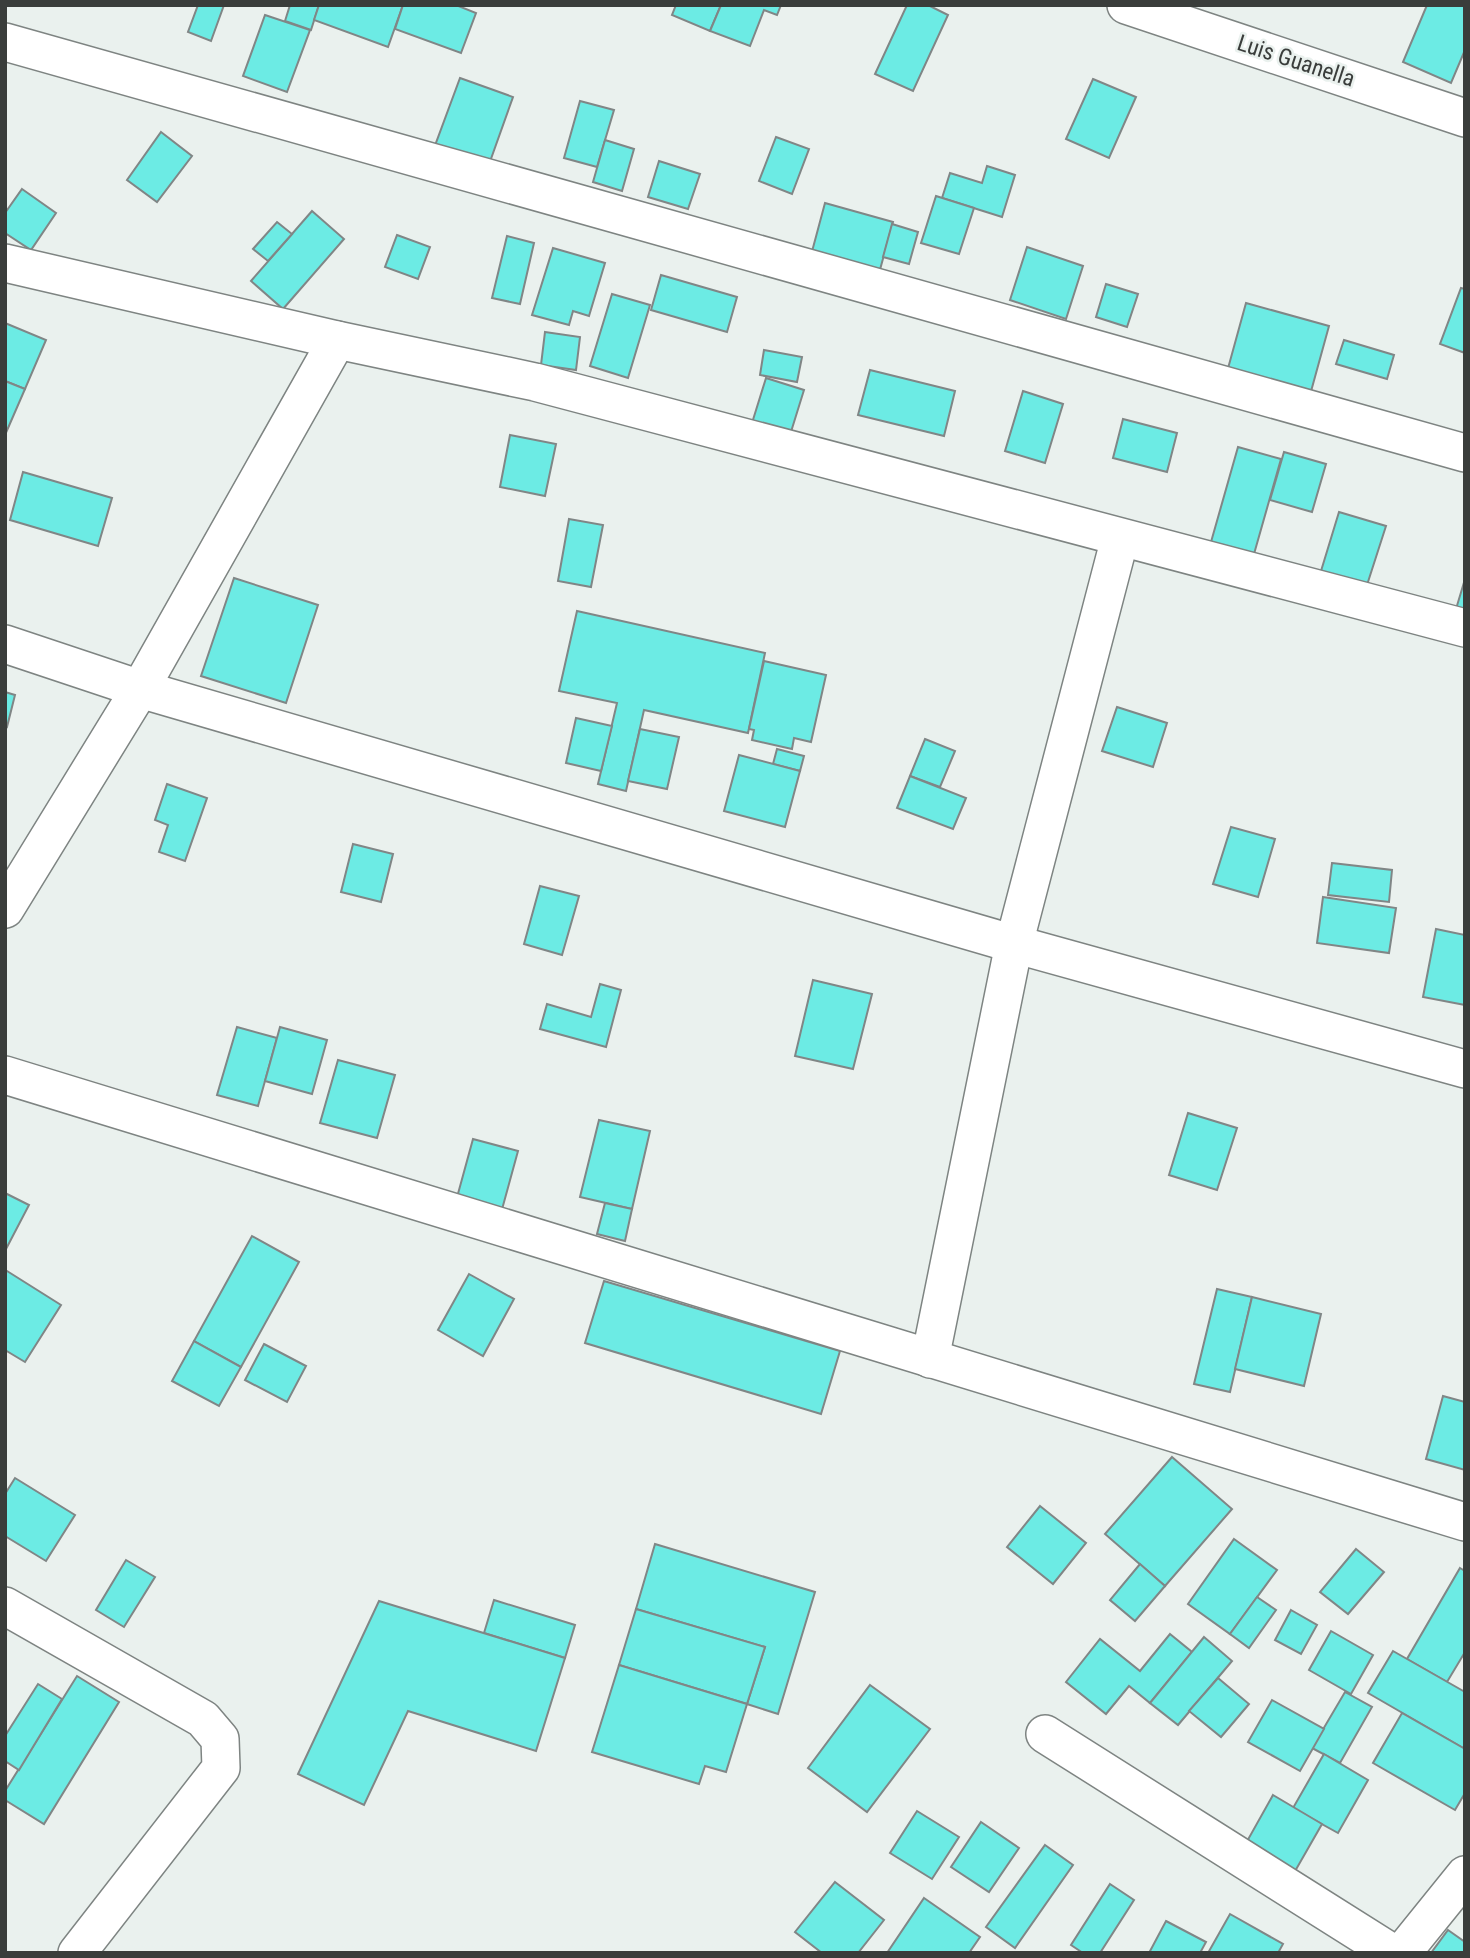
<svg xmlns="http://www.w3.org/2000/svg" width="1470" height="1958" font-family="'Roboto Condensed',sans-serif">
<rect width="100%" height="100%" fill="#eaf1ee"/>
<g fill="#6cebe4" stroke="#808686" stroke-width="2">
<path d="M198,5h26l-13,36 -23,-9z"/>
<path d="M290,5h29l-8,25 -26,-9z"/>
<path d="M319,5h84l-15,42 -74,-27z"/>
<path d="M403,5h53l20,8 -15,40 -66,-24z"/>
<path d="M676,5h45l-11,26 -38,-16z"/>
<path d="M721,5h60l-4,10 -13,-5 -14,36 -40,-15z"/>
<path d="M907,5h21l20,10 -35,76 -38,-17z"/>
<path d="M1427,5h38v45l-14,33 -48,-21z"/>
<path d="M265,15l45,15 -23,62 -44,-16z"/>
<path d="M460,78l53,19 -26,73 -54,-19z"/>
<path d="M1093,79l43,18 -27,61 -43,-19z"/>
<path d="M580,101l34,9 -17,57 -33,-9z"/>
<path d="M161,132l31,24 -35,46 -30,-22z"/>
<path d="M776,137l33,12 -17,45 -33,-13z"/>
<path d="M605,140l29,9 -12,42 -29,-9z"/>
<path d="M659,161l41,13 -12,35 -40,-12z"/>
<path d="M987,166l28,9 -13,42 -60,-19 8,-25 32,10z"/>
<path d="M22,189l34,24 -25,37 -26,-17v-20z"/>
<path d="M936,196l38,12 -15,46 -38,-11z"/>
<path d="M825,203l68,19 -15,55 -68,-18z"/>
<path d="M312,211l32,28 -61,70 -32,-28z"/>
<path d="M277,222l15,12 -24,27 -15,-12z"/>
<path d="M892,224l26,8 -9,32 -26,-7z"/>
<path d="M397,235l33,12 -12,32 -33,-12z"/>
<path d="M507,236l27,7 -14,61 -28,-6z"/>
<path d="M1027,247l56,19 -17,53 -56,-19z"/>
<path d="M553,248l52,15 -16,53 -16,-5 -4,14 -37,-10z"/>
<path d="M661,275l76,22 -10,35 -76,-22z"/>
<path d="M1106,284l32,10 -11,33 -31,-10z"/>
<path d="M1461,288l4,1v64l-25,-9z"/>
<path d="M612,294l38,11 -22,73 -38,-12z"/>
<path d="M1246,303l83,23 -19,69 -83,-23z"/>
<path d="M5,323l41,17 -21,49 -20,-8z"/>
<path d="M545,332l35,5 -4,33 -35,-5z"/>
<path d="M1344,340l50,15 -7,24 -51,-15z"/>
<path d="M764,350l38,7 -5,25 -37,-7z"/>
<path d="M870,370l85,21 -11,45 -86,-21z"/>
<path d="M766,378l38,12 -14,45 -38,-12z"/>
<path d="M5,381l20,8 -20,46z"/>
<path d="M1023,391l40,13 -18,59 -40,-12z"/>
<path d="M1123,419l54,14 -10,39 -54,-14z"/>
<path d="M510,435l46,9 -11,52 -45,-9z"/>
<path d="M1238,447l43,12 -27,95 -43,-12z"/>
<path d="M1284,452l42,12 -14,48 -42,-12z"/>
<path d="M23,472l89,26 -14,48 -88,-26z"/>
<path d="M1339,512l47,14 -19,59 -46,-14z"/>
<path d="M569,519l34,6 -12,62 -33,-6z"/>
<path d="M234,578l84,27 -32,98 -85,-27z"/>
<path d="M1465,579v33l-9,-3z"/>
<path d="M577,611l188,42 -17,80 -104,-23 -18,81 -28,-7 19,-81 -58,-12z"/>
<path d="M764,661l62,14 -15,67 -17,-4 -2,11 -40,-9 2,-10 -5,-1z"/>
<path d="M5,692l10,3 -8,32 -2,-1z"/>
<path d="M1117,707l50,16 -14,44 -51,-16z"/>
<path d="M576,718l36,8 -11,45 -35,-8z"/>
<path d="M640,729l39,8 -12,52 -39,-8z"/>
<path d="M925,739l30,12 -15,36 -30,-11z"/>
<path d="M777,749l27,7 -4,15 -27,-7z"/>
<path d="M739,755l61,16 -15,56 -61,-16z"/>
<path d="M910,776l56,22 -13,31 -56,-21z"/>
<path d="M167,784l40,14 -22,63 -26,-9 9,-27 -13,-5z"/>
<path d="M1231,827l44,12 -17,58 -45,-13z"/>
<path d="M353,844l40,10 -12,48 -40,-10z"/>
<path d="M1332,863l60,7 -3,32 -61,-7z"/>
<path d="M540,886l39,10 -17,59 -38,-11z"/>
<path d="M1323,897l73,11 -7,45 -72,-10z"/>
<path d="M1436,929l29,6v70l-42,-8z"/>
<path d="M813,980l59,14 -19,75 -58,-13z"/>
<path d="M600,984l21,6 -15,57 -66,-18 7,-25 44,13z"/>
<path d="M237,1027l40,11 -19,68 -41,-11z"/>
<path d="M280,1027l47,13 -15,54 -47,-13z"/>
<path d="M338,1060l57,15 -18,63 -57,-15z"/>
<path d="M1188,1113l49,15 -20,62 -48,-15z"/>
<path d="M599,1120l51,11 -18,78 -52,-12z"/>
<path d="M473,1139l45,12 -17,62 -45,-12z"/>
<path d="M5,1193l24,12 -23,44 -1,-1z"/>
<path d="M605,1203l27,6 -7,32 -28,-7z"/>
<path d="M252,1236l47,26 -58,105 -47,-26z"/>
<path d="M7,1271l54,34 -36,57 -20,-12v-77z"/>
<path d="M469,1274l45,25 -31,57 -45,-26z"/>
<path d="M604,1281l236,70 -19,63 -236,-71z"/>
<path d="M1217,1289l35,8 -22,95 -36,-8z"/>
<path d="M1252,1297l69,17 -17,72 -69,-17z"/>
<path d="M194,1341l47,26 -22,39 -47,-25z"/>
<path d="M264,1344l42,22 -19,36 -42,-22z"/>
<path d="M1443,1396l22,6v68l-39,-11z"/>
<path d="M1172,1457l60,52 -67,77 -60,-52z"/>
<path d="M15,1478l60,37 -29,46 -41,-25v-42z"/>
<path d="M1040,1506l46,37 -33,41 -46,-37z"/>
<path d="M1234,1539l43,31 -47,64 -42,-30z"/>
<path d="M655,1544l160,48 -37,122 -31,-10 18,-57 -129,-38z"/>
<path d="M1356,1549l28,23 -36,42 -28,-22z"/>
<path d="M126,1560l29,17 -31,50 -28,-17z"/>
<path d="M1140,1564l25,22 -30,35 -25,-21z"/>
<path d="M1460,1568l5,3v81l-18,30 -40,-23z"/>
<path d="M1257,1597l19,13 -27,38 -19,-14z"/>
<path d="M494,1600l81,25 -10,33 -81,-25z"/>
<path d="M379,1601l186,57 -29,93 -128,-40 -44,94 -66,-31z"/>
<path d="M636,1609l129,38 -18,57 -128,-39z"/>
<path d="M1291,1610l26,15 -16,29 -26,-14z"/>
<path d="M1331,1631l42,24 -22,39 -42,-24z"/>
<path d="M1170,1634l22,18 -42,51 -21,-17 -23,28 -40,-32 34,-43 40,32z"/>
<path d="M1204,1637l28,24 -54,64 -28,-22z"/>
<path d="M1393,1651l72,41v57l-97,-56z"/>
<path d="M619,1665l128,39 -21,68 -21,-6 -6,18 -107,-32z"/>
<path d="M77,1676l42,26 -75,122 -39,-24v-9z"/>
<path d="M1218,1678l31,26 -28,33 -32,-26z"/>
<path d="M38,1684l24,15 -43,71 -14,-9v-25z"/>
<path d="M870,1685l60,44 -63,83 -59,-44z"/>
<path d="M1345,1692l27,15 -32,56 -28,-15z"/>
<path d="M1272,1700l52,29 -24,42 -52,-29z"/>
<path d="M1402,1713l63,36v44l-10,17 -82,-47z"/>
<path d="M1324,1754l44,26 -30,53 -45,-25z"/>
<path d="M1273,1795l49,29 -32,56 -49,-28z"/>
<path d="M917,1811l42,26 -27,42 -42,-26z"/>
<path d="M981,1822l38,26 -30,44 -38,-25z"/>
<path d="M1045,1845l28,20 -58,83 -29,-21z"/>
<path d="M835,1882l49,38 -26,33h-36l-27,-21z"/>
<path d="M1110,1884l24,16 -34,53h-17l-12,-8z"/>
<path d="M924,1898l56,39 -11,16h-82z"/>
<path d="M1230,1914l53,30 -5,9h-70z"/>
<path d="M1166,1921l40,21 -6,11h-51z"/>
<path d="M1448,1930l17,12v11h-34z"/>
</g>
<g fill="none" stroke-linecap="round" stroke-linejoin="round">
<g stroke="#7e8482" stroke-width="40">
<g id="minor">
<path d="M1126,5l339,113"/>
<path d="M5,42l1460,411"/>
<path d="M5,263l332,77 198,42 930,246"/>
<path d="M5,644l135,45 874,255 451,125"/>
<path d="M5,909l135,-220 197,-349"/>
<path d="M5,1075l1460,447"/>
<path d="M930,1359l84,-415 106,-406"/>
<path d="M5,1606l198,113 17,20 1,29 -144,185"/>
<path d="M1045,1734l347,219"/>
<path d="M1402,1953l63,-78"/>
</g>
</g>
<use href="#minor" stroke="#fff" stroke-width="37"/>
</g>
<g text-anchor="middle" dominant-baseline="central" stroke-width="5" stroke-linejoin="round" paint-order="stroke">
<g font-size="23" fill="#3a3d3b" stroke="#eaf1ee">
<text transform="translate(1296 61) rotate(18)">Luis Guanella</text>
</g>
</g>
<rect width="1470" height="1958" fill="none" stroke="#3a3d3b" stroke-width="14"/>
</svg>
